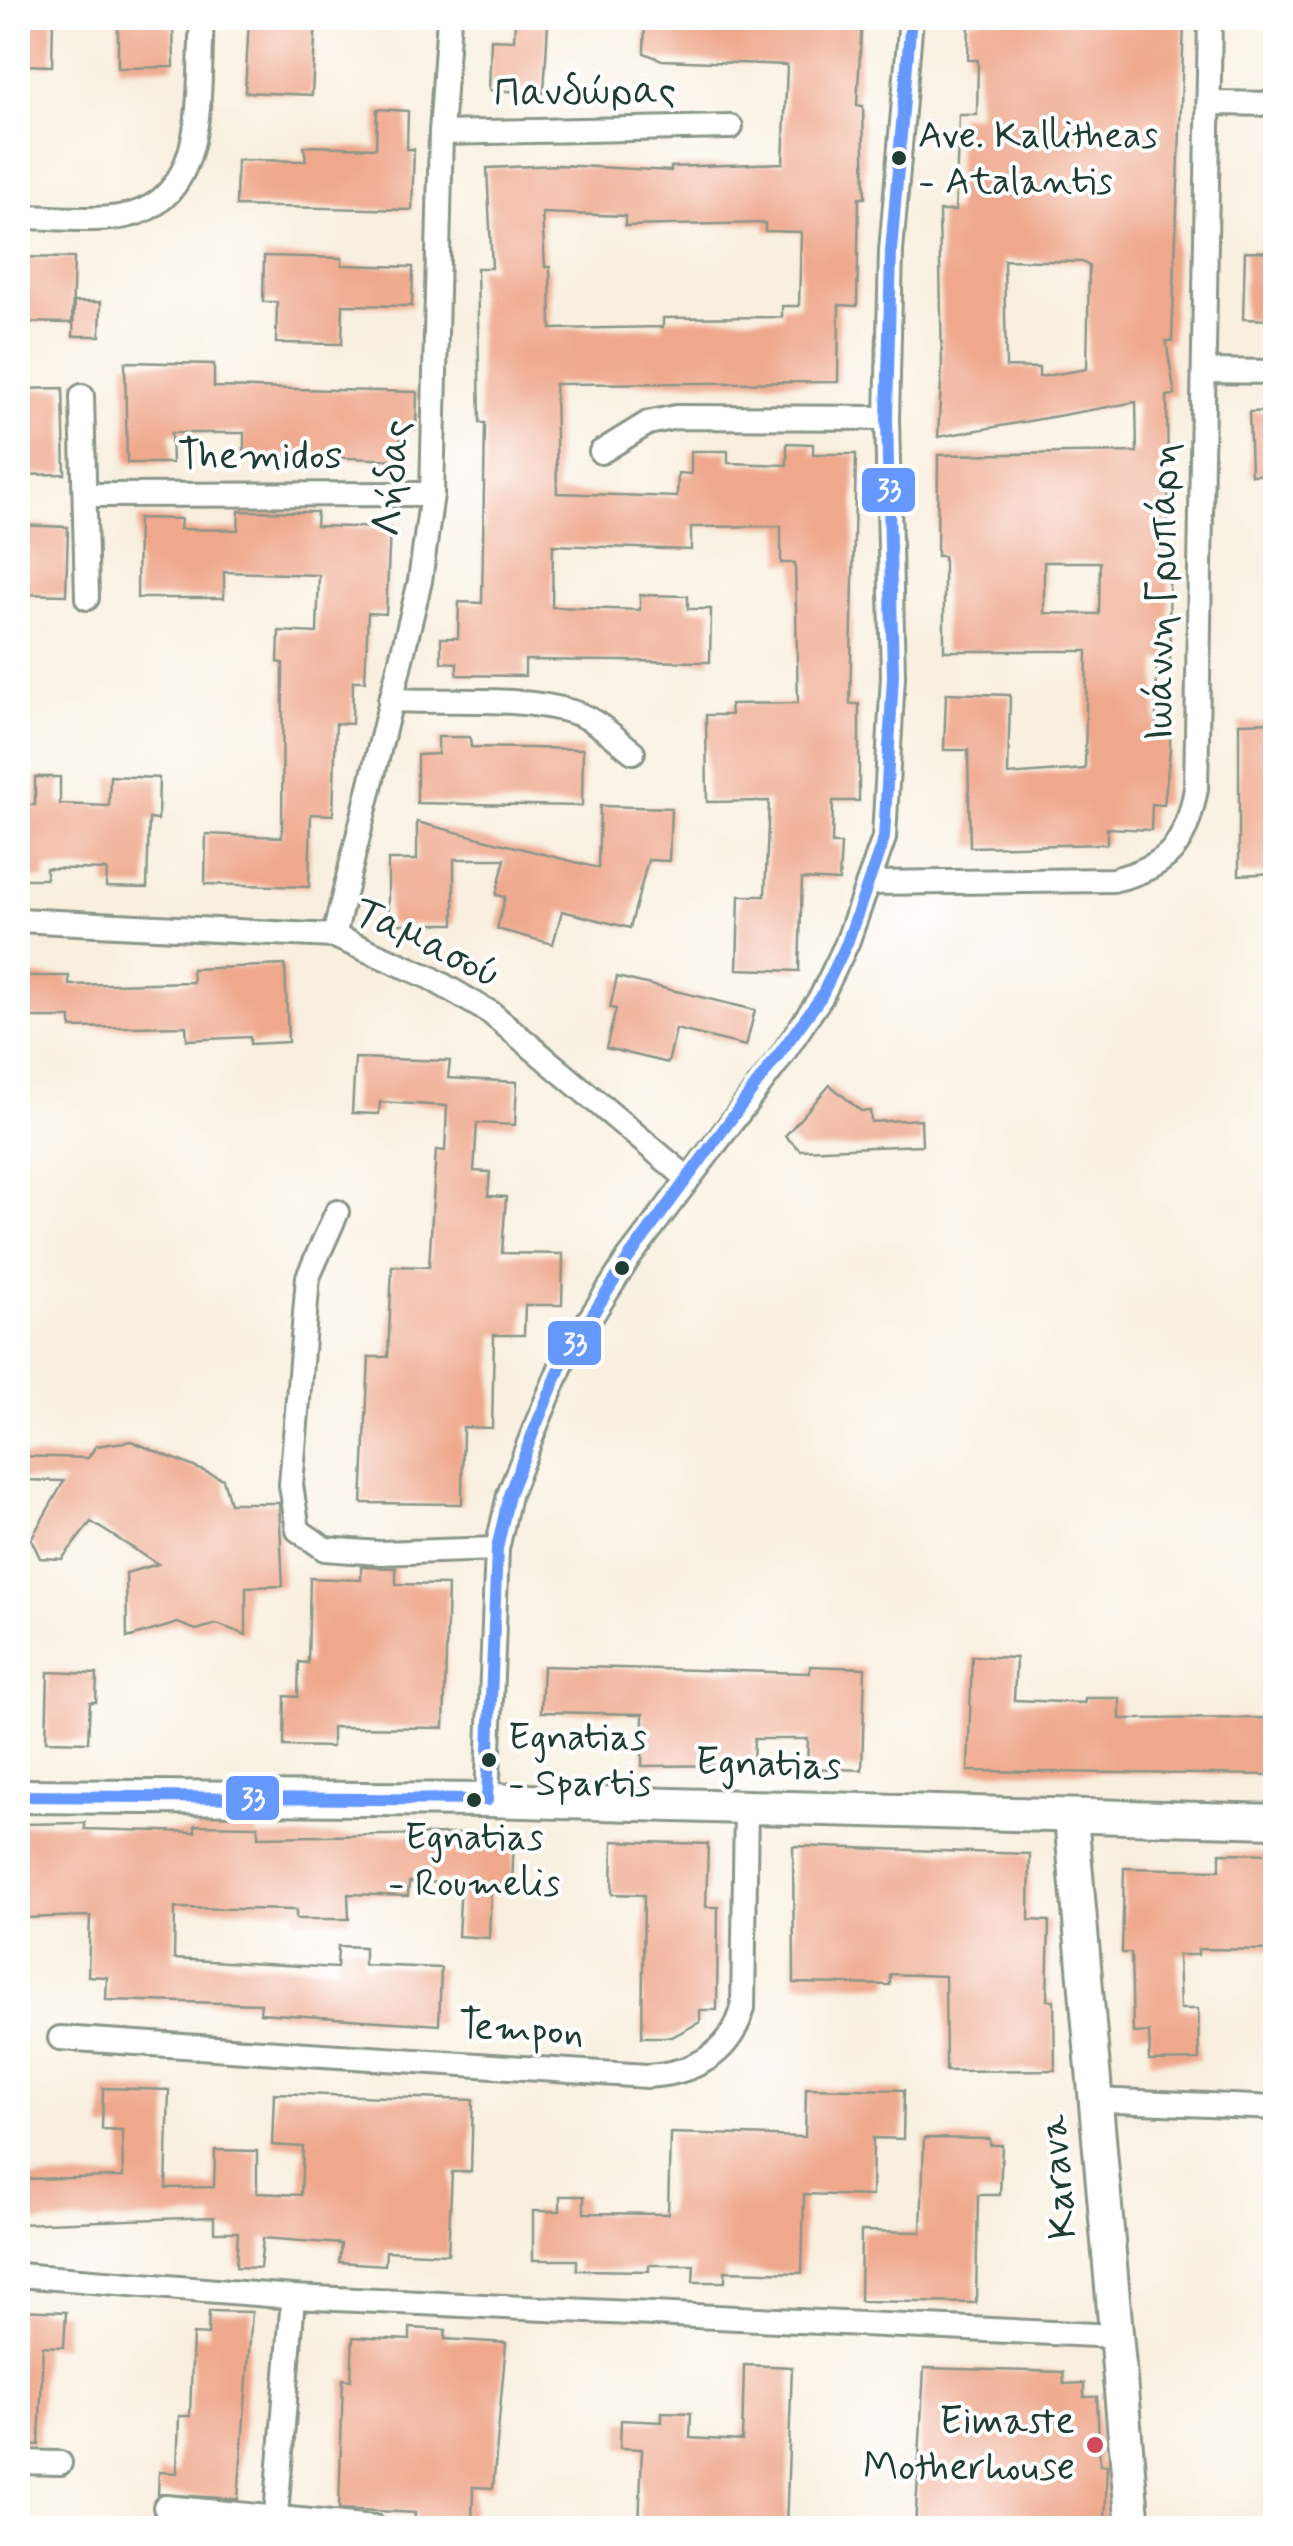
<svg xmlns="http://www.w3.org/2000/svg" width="1293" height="2546" font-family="Mynerve,sans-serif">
<rect width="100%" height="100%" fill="#fff"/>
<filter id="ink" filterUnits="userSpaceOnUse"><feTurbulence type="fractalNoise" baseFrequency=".01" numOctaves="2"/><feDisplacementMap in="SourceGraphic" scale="20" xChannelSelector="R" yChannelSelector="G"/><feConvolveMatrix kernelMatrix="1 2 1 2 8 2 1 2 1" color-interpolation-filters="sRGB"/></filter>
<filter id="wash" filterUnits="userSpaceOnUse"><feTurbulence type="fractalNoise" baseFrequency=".0048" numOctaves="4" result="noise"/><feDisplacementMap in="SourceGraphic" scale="40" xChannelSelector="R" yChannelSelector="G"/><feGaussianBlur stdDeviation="2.25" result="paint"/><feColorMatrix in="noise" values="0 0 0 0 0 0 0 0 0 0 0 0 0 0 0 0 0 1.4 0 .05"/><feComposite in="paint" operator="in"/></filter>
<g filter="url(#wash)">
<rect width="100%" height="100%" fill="#f8efde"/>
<g id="blocks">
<g fill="#efa88c" fill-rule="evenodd">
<path d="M18,18h35l-1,48 -34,-1z"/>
<path d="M118,18l55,2 1,47 -56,1z"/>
<path d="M249,18h67l-4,77 -67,-3z"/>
<path d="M645,18h217l-5,87 6,1 2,92h-6l-2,108 -18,-1 -1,77 -283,2 2,109 120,4 1,-24 13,1v-23h37v12l59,2v-22l26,1v10h43l-6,250h9v97h-26l-1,43h9l-2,37 -37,-2 -3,92 -62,-2 2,-73h26l4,-95 -62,1 -1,-87h25l-1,-11 68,-1 -3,-140h-14v-37l-90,1v23l-138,-5 -1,62 88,3v-15l48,1v13h23l-1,53 -185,-2v16l-68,-1v-12l-16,-1v-24h17l1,-36 23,1 3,-180h-5l-3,-155h15l-5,-100 72,-3 112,6v-4l112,-4 4,-98 -125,-5 -18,-7zM542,213l83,3v10l140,-3v8l36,1 -2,74h-17v11l-119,1v9l-112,2 -1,-62h-5z"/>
<path d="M982,18l202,6 -12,317h-6l9,54 -8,1 3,264h-13l-1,63h14v27l-6,55 -12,-1 -1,26 -44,-2v16l-137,3 -2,-97h-24l2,-57 64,2 -2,80 77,-6 2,-118h-143v-95h-7l1,-101 199,-3 -1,-50 -198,35 4,-72 -3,-154h16l4,-96h18l1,-55h-10l1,-39zM1004,260l78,2 7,4 -2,103 -48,8v-9l-33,-1zM1044,562h56l-1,52 -55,-1z"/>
<path d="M515,22l33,2 -4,69 -55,-3 2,-51 23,1z"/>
<path d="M377,109l31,2 -1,38h7l-2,61 -176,-4 1,-46 69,1 -2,-15 72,2z"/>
<path d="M1245,251l31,1v68l-33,-1z"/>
<path d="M264,256l78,2v7l71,2 -1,39 -69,-1 -1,39 -66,-1 1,-41h-14z"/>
<path d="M18,257l56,1 -2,65 -53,-1z"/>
<path d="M74,302h27l-1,34h-27z"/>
<path d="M125,362l89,2v23l203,5 -1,37 -15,-1 -1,32 -156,-6v-21h-73l1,30h-45z"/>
<path d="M63,388l2,86 -47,1v-86z"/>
<path d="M1276,411v63l-25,1 -2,-63z"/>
<path d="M239,511l78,1 -1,14 74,2 -4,86 -18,-1 -3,68h-12l-1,43 -16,-1 -3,92 -22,-1 -2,73 -104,-3 1,-50 76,3 1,-174 -5,-1 1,-31 38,2 2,-58 -95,-3v26h-87l1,-80 43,1 -1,10 58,1z"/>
<path d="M18,525l50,2 -2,68 -48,-1z"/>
<path d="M1276,722v151l-37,2v-152z"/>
<path d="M438,737h32l1,10 112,2 -1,57 -165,-3v-48l21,-1z"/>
<path d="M110,776l49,2 -1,42 -9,-1 -2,69 -41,-1 1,-17 -61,-2v11h-28v-74h17v-28h25v27l49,2z"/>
<path d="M600,806l71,2 -2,53 -21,-1 -18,68 -68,-17 -9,33 -56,-15 8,-32 -9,-2 9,-36h-51v65h-66v-64h29v-38l181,46z"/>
<path d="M285,965l3,77 -38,2v-7l-63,3 -1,-14 -115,2v-10h-53v-42h51v9l124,-3 -1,-13z"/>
<path d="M617,977l138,33 -9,36 -70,-17 -8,34 -62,-15 10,-39 -6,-1z"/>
<path d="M355,1058l95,3 -2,17 69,4 -2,43 -38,-2 -3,48 16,1 -2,24 18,1 -4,56 61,1 -1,51h-37l-1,30h-30l-2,93 -29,-1 -1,77 -100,-1 7,-146h19l4,-91 37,1 7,-117 9,1 2,-45 -67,-4 -1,12 -27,-1z"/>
<path d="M830,1085l31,26h9l1,11 50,-3 1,26 -122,5 -15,-14z"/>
<path d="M131,1441l92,38 7,24h49l4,83 -37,1v48l-29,-11 -21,6 -18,-7 -51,15 -1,-65 32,-9 -67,-42 -29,37 -22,-1 -9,-19 33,-58 -46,-1v-24l70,2 8,-12z"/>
<path d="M361,1567l35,1v16l52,1 -4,143 -112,-1v20l-48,-1 1,-50 13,1 1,-35 9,1 2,-85 51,2z"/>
<path d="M972,1656l44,2 -2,42 71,3v-5h35v21l156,-1v57l-308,-4z"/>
<path d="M543,1666l267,7v-7l55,2 -3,102 -55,-2 1,-29h-54l-1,26 -111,1 1,-52 -102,-2z"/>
<path d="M48,1672l49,2 -1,28h-6l-2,40 -42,-1z"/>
<path d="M85,1823v6l110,3v-7l63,1v11l256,-4 -2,57 -21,-1 -2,49 -31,-2 3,-53 -52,-1 -1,14 -60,-2 1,25h-53v-9l-121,-2 -1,51 163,9 1,-22 26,1v18l77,3 -2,57 -179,-12 1,-9 -155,-4 1,-23 -19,-1 2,-60 -70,2 -2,-94z"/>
<path d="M613,1841l95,3 -2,63h12l-1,103h-17v12l-28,15h-30l2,-142 -32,-1z"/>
<path d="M793,1846l237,8 -1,66 20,1 -2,79h7l1,70 -109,1 -1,-95 -55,-2v11l-96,-2z"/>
<path d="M1220,1853l56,1v96l-78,-1v6h-20l2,54h18l1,51 -49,1 -1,-29 -16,1 -2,-80h-9l2,-85 96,2z"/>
<path d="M103,2088l66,2 -3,98 48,-1 1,-37 42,1v42l44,2 2,-48 -31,-2 2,-52 199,7 -2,72h-19l-4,82 -62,-3 -1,14 -46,-3 2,-18 -78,-6 -3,30 -24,-1 2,-35h-24v-15l-196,7v-45l105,-2 -1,-47 -20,-1z"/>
<path d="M806,2088l98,2 -1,49 -30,-1 -1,58 -68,-2 -2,79 -77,-2v11h-32l1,-17h-45v6l-72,-1v-10h-44v-49h27v-15h24v17l84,1 2,-81 135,4z"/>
<path d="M924,2138l66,1v6h12l-2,50h-22l-2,108 -116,-2 1,-70 60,1z"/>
<path d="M18,2310l48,2 -2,35 -21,-1 -4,99 -21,-1z"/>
<path d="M209,2311l43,1 -14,187 -80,-5 1,-22 18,1 2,-57h11l3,-82 15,1z"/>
<path d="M410,2328l36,2 -1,9 61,4 -13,145 -20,-1 -1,41h-58l1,-15 -76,-4 4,-130 8,1 2,-43 57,3z"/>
<path d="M744,2365l48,2 -6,161h-147l3,-79 -22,-1 1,-28 41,2v-10l29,1 -1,25 52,3z"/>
<path d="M924,2368l139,4 1,12 20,-1v14h13l3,68h7l-2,63h-190z"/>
</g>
</g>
</g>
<g filter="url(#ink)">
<use href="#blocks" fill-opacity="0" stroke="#8c9689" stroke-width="2.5"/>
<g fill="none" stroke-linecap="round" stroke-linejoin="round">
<g stroke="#8c9689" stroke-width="28">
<g id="street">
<path d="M1211,103l65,1"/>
<path d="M441,133l290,-6"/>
<path d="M18,217c30,0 62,4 93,1 101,-8 86,-125 91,-200"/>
<path d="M1204,371l72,1"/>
<path d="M82,396l5,202"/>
<path d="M601,452l47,-29 28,-6 211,1"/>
<path d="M88,495l344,-1"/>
<path d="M390,700c59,3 129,-5 186,13 22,8 39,25 57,39"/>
<path d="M869,883l244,-3c57,-14 72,-34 83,-91l14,-771"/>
<path d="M18,920l316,16 95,41 62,36 196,165"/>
<path d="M334,936l86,-355 12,-87 9,-361 8,-115"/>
<path d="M337,1212l-29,65 -17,208 7,45 27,19 54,4 118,-4"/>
<path d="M487,1800l10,-251 12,-54 24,-62 30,-72 65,-102 150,-198 43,-64 26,-54 37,-105 9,-162 -6,-258 4,-167 20,-233"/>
<path d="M60,2038l587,38c46,-3 83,-21 96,-68l3,-202"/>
<path d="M1095,2100l181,8"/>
<path d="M18,2275l275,22 823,39"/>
<path d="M18,2462l42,1"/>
<path d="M165,2507l209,20"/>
<path d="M276,2516l17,-219"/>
</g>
</g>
<g stroke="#8c9689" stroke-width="38">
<g id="secondary">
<path d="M18,1796l469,4 789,21"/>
<path d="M1071,1817l62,711"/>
</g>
</g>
<use href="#street" stroke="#fff" stroke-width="22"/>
<use href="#secondary" stroke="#fff" stroke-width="32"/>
<g stroke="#fff" stroke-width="20">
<g id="bus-1">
<path d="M18,1796l469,4"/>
<path d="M487,1800l10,-251 12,-54 24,-62 30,-72 65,-102 193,-262 26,-54 37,-105 9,-162 -6,-258 4,-167 20,-233"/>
</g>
</g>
<use href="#bus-1" stroke="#69f" stroke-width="12"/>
</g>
</g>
<g fill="#1f3d34" stroke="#fff" stroke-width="4">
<circle cx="899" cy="158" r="9"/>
<circle cx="622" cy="1268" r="9"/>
<circle cx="489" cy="1760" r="9"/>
<circle cx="474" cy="1800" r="9"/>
</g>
<circle fill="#d1495b" stroke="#fff" stroke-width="4" cx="1095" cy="2445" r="10"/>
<g text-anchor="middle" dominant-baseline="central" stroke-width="8" stroke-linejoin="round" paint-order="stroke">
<g font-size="38" fill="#1f3d34" stroke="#fff" text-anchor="start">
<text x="918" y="136">Ave. Kallitheas<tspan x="918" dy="46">- Atalantis</tspan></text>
<text x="508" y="1738">Egnatias<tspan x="508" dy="46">- Spartis</tspan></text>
<text x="474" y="1838" text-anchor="middle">Egnatias<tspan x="474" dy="46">- Roumelis</tspan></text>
</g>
<g font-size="40" fill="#1f3d34" stroke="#fff">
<text transform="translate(585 93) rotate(-1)">Πανδώρας</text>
<text x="260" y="457">Themidos</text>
<text transform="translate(393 478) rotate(-85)">Λήδας</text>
<text transform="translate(1163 592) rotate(-89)">Ιωάννη Γρυπάρη</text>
<text transform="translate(427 944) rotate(26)">Ταμασού</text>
<text transform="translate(768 1765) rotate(2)">Egnatias</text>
<text transform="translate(521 2030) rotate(4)">Tempon</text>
<text transform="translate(1059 2177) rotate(-95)">Karava</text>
</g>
<g font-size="40" fill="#1f3d34" stroke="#fff" text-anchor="end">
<text x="1075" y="2422">Eimaste<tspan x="1075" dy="46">Motherhouse</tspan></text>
</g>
</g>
<g stroke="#fff" stroke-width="4">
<rect x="860" y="466" width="57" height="48" rx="10" fill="#69f"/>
<rect x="546" y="1319" width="57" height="48" rx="10" fill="#69f"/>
<rect x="224" y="1774" width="57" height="48" rx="10" fill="#69f"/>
</g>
<g font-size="28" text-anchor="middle" font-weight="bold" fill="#fff">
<text x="889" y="499">33</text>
<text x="575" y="1353">33</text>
<text x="253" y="1808">33</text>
</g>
<rect width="1293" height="2546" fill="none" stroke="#fff" stroke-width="60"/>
</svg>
